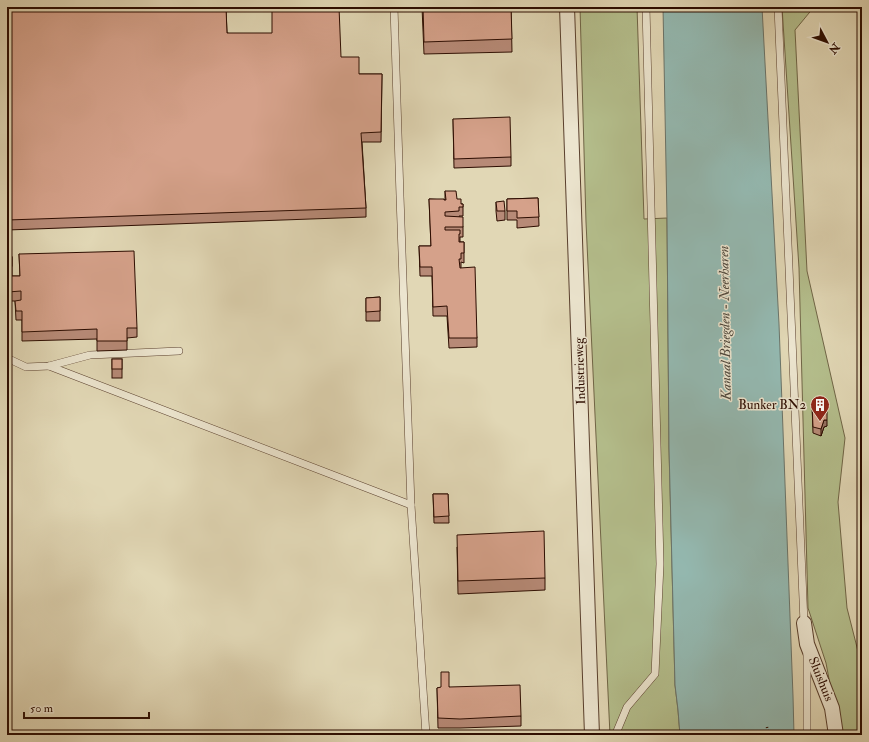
<svg xmlns="http://www.w3.org/2000/svg" width="869" height="742" font-family="'IM FELL Double Pica',serif">
<rect width="100%" height="100%" fill="#e1d7b5"/>
<filter id="stains"><feTurbulence type="fractalNoise" baseFrequency=".005" numOctaves="4"/><feColorMatrix values="0 0 0 0 .2 0 0 0 0 .09 0 0 0 0 .02 0 0 0 .5 -.17"/></filter>
<radialGradient id="worn" r=".72"><stop offset=".6" stop-color="#630" stop-opacity="0"/><stop offset="1" stop-color="#630" stop-opacity=".3"/></radialGradient>
<g fill="#b4be8c" stroke="#706546">
<path d="M580,7h57l7,212 23,-1 2,230 6,237 3,25 2,25h-70l-24,-513z"/>
<path d="M782,7h32l-19,23 12,241 38,167 -7,64 9,106 15,59v68h-26l-1,-24 -9,-48 -18,-55 -9,-340z"/>
</g>
<path fill="#94b9b1" stroke="#6a746a" d="M663,7h99l17,317 14,372 1,39h-114l-2,-25 -3,-25 -6,-237 -2,-230z"/>
<g fill="none" stroke-linecap="round" stroke-linejoin="round">
<g stroke="#593f2d" stroke-width="8">
<g id="service">
<path d="M778,7l26,616"/>
<path d="M7,358l19,9 23,-1 41,-11 89,-4"/>
<path d="M49,366l362,139 -11,-309 -6,-189"/>
<path d="M411,505l15,230"/>
<path d="M617,731l10,-24 28,-33 5,-110 -14,-557"/>
<path d="M807,735v-80"/>
</g>
</g>
<g stroke="#593f2d" stroke-width="16">
<g id="minor">
<path d="M567,7l25,728"/>
<path d="M804,623l3,21 25,64 4,27"/>
</g>
</g>
<path stroke="#2c0c00" stroke-width="2.5" stroke-dasharray="1 2" stroke-linecap="butt" d="M767,727l1,8"/>
<use href="#service" stroke="#ece5cf" stroke-width="7"/>
<use href="#minor" stroke="#ece5cf" stroke-width="14"/>
</g>
<g fill="#b78a77" stroke="#2c0c00">
<path d="M7,7h227v1l-8,1 1,24 114,24 18,17h23l-1,68h-19l4,66v9l-359,13z"/>
<path d="M422,7h89l1,45 -88,2z"/>
<path d="M453,119l58,38v9l-57,2z"/>
<path d="M445,191l12,8 4,5h2v12h-4l4,11v10h-3v5h4v21l-3,-1v6l16,70v9l-28,1 -2,-32h-14l-1,-40h-12l-1,-30h12l-2,-47 16,1z"/>
<path d="M538,198l1,28 -22,2v-8h-10v-21z"/>
<path d="M496,202l9,9v9l-8,1 -1,-10z"/>
<path d="M19,254l118,74v9l-10,1v12l-30,1v-12l-75,2v-21h-6l-1,-19h-7v-25h12z"/>
<rect x="7" y="257" width="5" height="19"/>
<path d="M380,297v24h-14v-23z"/>
<rect x="112" y="359" width="10" height="19"/>
<path d="M812,404l15,22 -3,1 -3,9 -8,-3z"/>
<path d="M433,494h15l1,29h-15z"/>
<path d="M457,547l88,31v12l-87,4z"/>
<path d="M449,687l72,29v10l-61,2h-22l-1,-40z"/>
</g>
<path fill="#957161" stroke="#2c0c00" d="M824,420h3v6l-3,1 -3,9v-7z"/>
<g fill="#d5a18a" stroke="#2c0c00">
<path d="M7,7h219l1,26h45v-26h67l2,50h18v17h23l-1,58 -20,1 5,75 -359,12z"/>
<path d="M423,7h88l1,32 -88,3z"/>
<path d="M510,117l1,40 -57,2 -1,-40z"/>
<path d="M445,191h11l1,8h4v5h2v3h-4v4l-14,1v4l18,1v10h-18v3h15v4h-1v8h5v11h-3v6h-2l1,9 15,-1 2,71h-28l-2,-32 -14,1 -1,-40h-12l-1,-21h12l-2,-47h15v1h2z"/>
<path d="M538,198l1,19 -22,1v-7h-10v-12z"/>
<path d="M504,201l1,10h-8l-1,-9z"/>
<path d="M134,251l3,77h-10v13h-30v-12l-75,3v-21h-6l-1,-10 6,-1v-9l-13,1v-16h12l-1,-22z"/>
<rect x="7" y="257" width="5" height="9"/>
<path d="M380,297v14l-14,1v-14z"/>
<rect x="112" y="359" width="10" height="10"/>
<path d="M820,401l2,1 2,8 3,1v9h-3l-3,9 -8,-2 -1,-23z"/>
<path d="M433,494h15l1,22 -15,1z"/>
<path d="M544,531l1,47 -87,3 -1,-46z"/>
<path d="M441,672h8v15l71,-2 1,31 -61,3 -22,-1 -1,-30 4,-1z"/>
</g>
<defs>
<g id="building-pin" transform="scale(1)"><path d="M0 17L-7.5 6A9.5 9.5 0 1 1 7.5 6Z" fill="#8f2418" stroke="#ece5cf"/><path d="M-4-6H4V6H1V3H-1V6H-4ZM-2.5-4.3h1.7v1.8h-1.7ZM.8-4.3h1.7v1.8H.8ZM-2.5-1h1.7V.8h-1.7ZM.8-1h1.7V.8H.8Z" fill="#fff"/></g>
</defs>
<g fill-rule="evenodd">
<use href="#building-pin" x="820" y="405"/>
</g>
<g text-anchor="middle" dominant-baseline="central" stroke-width="3" stroke-linejoin="round" paint-order="stroke">
<g font-size="13" fill="#2c0c00" stroke="#ece5cf">
<text transform="translate(580 371) rotate(-92)">Industrieweg</text>
<text transform="translate(821 679) rotate(68)">Sluishuis</text>
</g>
<g font-size="13" fill="#2c0c00" stroke="#ece5cf" text-anchor="end">
<text x="806" y="405">Bunker BN2</text>
</g>
<g font-size="14" font-style="italic" fill="#50493e" stroke="#ece5cf">
<text transform="translate(725 323) rotate(-91)">Kanaal Briegden - Neerharen</text>
</g>
</g>
<rect width="869" height="742" fill="none" stroke="#e1d7b5" stroke-width="24"/>
<rect x="8" y="8" width="853" height="726" fill="none" stroke="#2c0c00" stroke-width="2"/>
<rect x="12" y="12" width="845" height="718" fill="none" stroke="#2c0c00"/>
<g transform="translate(827 42) rotate(131)" stroke="#ece5cf" stroke-width="3" paint-order="stroke">
<path d="M0-3L7 15L0 10L-7 15Z" fill="#2c0c00"/>
<text y="-6" font-size="11" font-weight="bold" text-anchor="middle" fill="#2c0c00">N</text>
</g>
<path d="M24 712v6h125v-6" fill="none" stroke="#2c0c00" stroke-width="2"/>
<text x="30" y="712" font-size="12" fill="#2c0c00" stroke="#ece5cf" stroke-width="3" paint-order="stroke">50 m</text>
<rect width="100%" height="100%" filter="url(#stains)"/>
<rect width="100%" height="100%" fill="url(#worn)"/>
</svg>
